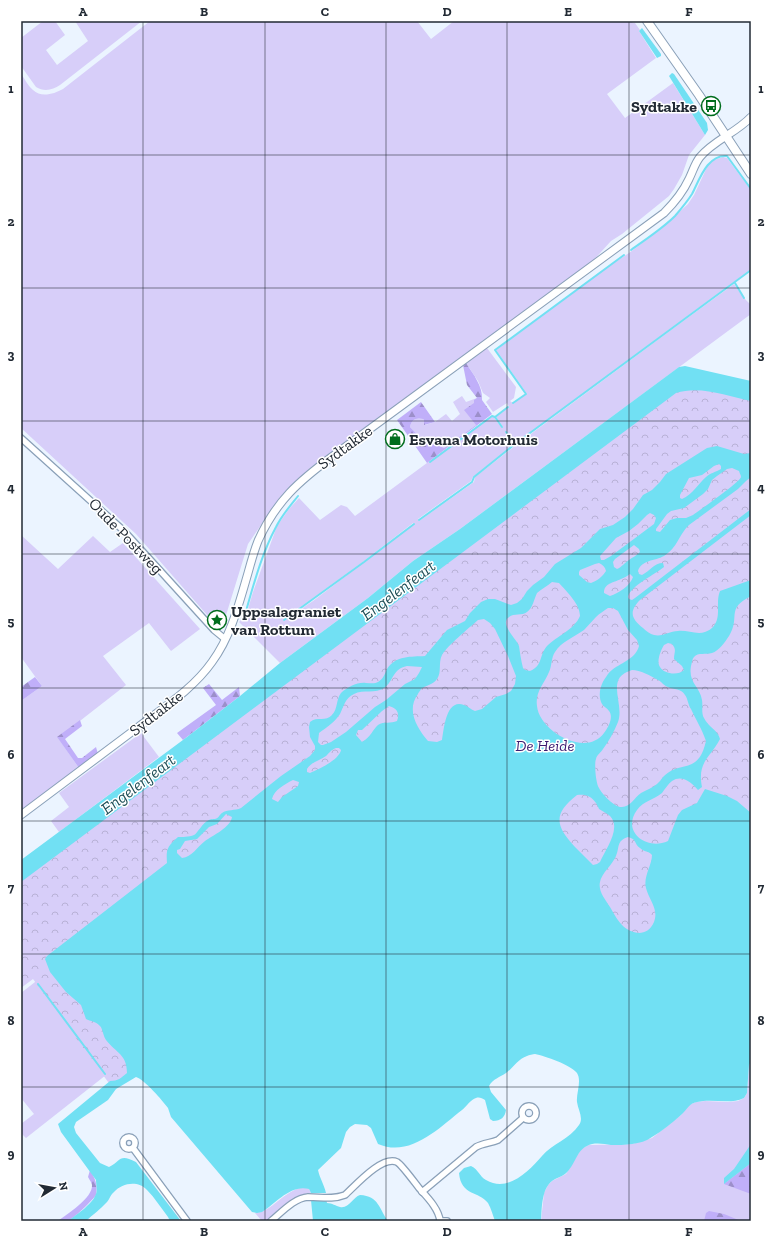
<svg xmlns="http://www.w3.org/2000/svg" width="772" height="1242" font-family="'Zilla Slab',serif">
<defs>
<pattern id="forest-firs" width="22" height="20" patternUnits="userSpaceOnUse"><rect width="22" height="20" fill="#c0aff9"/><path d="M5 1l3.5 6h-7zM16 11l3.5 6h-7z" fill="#9c8fca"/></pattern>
<pattern id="park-crowns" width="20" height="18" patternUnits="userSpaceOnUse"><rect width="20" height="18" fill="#d7cef9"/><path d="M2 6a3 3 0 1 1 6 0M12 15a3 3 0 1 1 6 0" fill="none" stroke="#b8b1d6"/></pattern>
</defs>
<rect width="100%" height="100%" fill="#ebf4ff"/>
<g fill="#d7cef9" fill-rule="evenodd">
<path d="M43,21h12l10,14 -19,15 11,15 31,-24 -13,-20h67l-82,64c-7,5 -16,7 -24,2l-15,-21v-28z"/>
<path d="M150,21h267l14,18 23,-18h177l2,2h2l5,7 -1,1 17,27 -49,36 18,24 48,-35 32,52 -16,20 -7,20 -8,14 -5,7 -47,38 -11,7 -20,22 -281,205 -30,29 -32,47 -25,81 -3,1 -5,-2 -79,-90 -115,-106v-354c4,5 7,12 12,16 8,8 21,4 30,-1z"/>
<path d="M723,157l4,1 24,32v79l-235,174 -9,-11h-1l8,12 -41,33 -2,4 -53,38 1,2 55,-39 1,-5 41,-32 155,-115 63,-46 10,14 7,7v9l-291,215 -47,32 -45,37 -88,65 -41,-41 3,-3h3l8,-27 24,-66 12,-17 10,-11 21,22 21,-15 6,2 8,9 129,-95 9,-5 9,12 1,-1 -7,-10 13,-10 -2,-4 -14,9 -7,-10 4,-4 -7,-5 -5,-12 -12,-18 21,-15 29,39 -2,11 -4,3 3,2 14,-9 -31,-44 104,-78 29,-19 33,-25 26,-24 6,-9 14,-30 6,-5zM413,523l1,1 -101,77 -30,20 1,-2 80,-58z"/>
<path d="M462,396l4,6 11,-4 -1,27 -32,23 -24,-11 -10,-10c1,-7 6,-10 13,-8l1,1 1,5 10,-3 11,-8 6,7 8,-7 -7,-12z"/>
<path d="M21,535l37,34 35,-33 17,16 13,-9 77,86 -29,22 -22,-28 -46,33 23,29 -68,53 21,30 -58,43v-110l21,-15 -21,-29z"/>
<path d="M141,733l18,24 -100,75 -8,-11 18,-14 -10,-14z"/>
<path d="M44,975l62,100 -80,63 -5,-5v-9l13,-10 -13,-16v-105z"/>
<path d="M751,1062v159h-210l3,-28 4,-8 4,-4 14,-7 15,-25 8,-4 43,-1 20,-6 29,-23 8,-10 7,-3 9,-1 23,1 10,-1 6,-3 3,-5 2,-28z"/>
<path d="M304,1187l5,2 2,4c-21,1 -33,28 -49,28l-7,-8c17,-1 29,-23 49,-26z"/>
</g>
<g fill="url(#forest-firs)">
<path d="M466,363c7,11 17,23 16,37l10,14 -65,49 -30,-43 24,-18 14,20 -11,3v-5l-1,-1c-7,-2 -12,1 -13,8l10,10 24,11 32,-23 -12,-15 10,-7v-3l3,-2 -10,-13 -4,-20z"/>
<path d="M35,677l7,9 -21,15v-14z"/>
<path d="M209,684l13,16 17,-13 1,9 -57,44 -6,-7 39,-28 -13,-17z"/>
<path d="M80,720l2,6 -17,13 13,19h4l14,-11 2,7 -19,14 -22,-31z"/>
<path d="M751,1163v31l-27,-10z"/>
<path d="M90,1170c5,8 8,15 6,25 -2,4 -24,25 -28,26 -3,1 -7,0 -10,0 9,-7 35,-23 34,-36 0,-2 -3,-6 -4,-8z"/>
<path d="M709,1211l15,3 17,7h-37l2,-8z"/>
</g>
<path fill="url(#park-crowns)" d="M701,388l50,11v567l-614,104 -26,16 -78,-107 -12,9v-107l655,-490z"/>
<g fill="#71e0f3" fill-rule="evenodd">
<path d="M642,28l19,26v2l-4,2 -18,-27z"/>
<path d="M672,73l2,1 33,49 1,7 -3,5 -36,-59z"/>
<path d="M685,366l66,15v20c-24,-5 -51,-16 -75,-8l-655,489v-22l166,-123 53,-41 40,-33 88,-65 45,-37 47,-32 219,-162z"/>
<path d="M717,446l27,8 7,-1v24l-5,4 -8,8 -49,36c-11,11 -11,22 -25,31 -9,5 -23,4 -26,15l1,3 3,1c8,-4 12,-12 21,-12l1,4c-8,7 -34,19 -36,30l1,2 3,1 3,-2 116,-89v6l-111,85c-12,12 -8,19 3,28 3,3 7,6 11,7 9,2 15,-4 24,-4 9,-1 19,4 27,1 3,-1 6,-3 8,-5 9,-10 2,-24 7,-36l31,-11v16c-26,13 -10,21 -22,40 -4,6 -10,15 -17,17 -6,2 -14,-1 -18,4 -2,2 -2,6 -3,9 -3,17 9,20 11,34 1,6 -1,13 2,18 4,9 14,12 16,21 -10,19 -23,23 -18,48l-4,3c-6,-7 -16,-16 -26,-9 -4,3 -7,8 -10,12 -8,7 -19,8 -25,17 -16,22 10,41 31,31l10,-26 4,-5 15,-7 8,-14 22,7 10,5 14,12v249l-2,3 -2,28 -3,5c-15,7 -31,0 -47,4 -8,1 -10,8 -16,13 -9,8 -19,16 -29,22 -11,8 -28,8 -41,8 -7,-1 -17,-3 -24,1 -11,5 -12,20 -22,28 -4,3 -9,4 -13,7 -11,9 -10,28 -11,40h-46c-2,-5 -4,-13 -7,-18 -9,-12 -27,-7 -29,-30l5,-5 7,-2c8,4 8,10 15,14 22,13 43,-9 56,-24 10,-12 28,-17 37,-31 5,-7 -1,-15 -2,-23 -1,-9 5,-21 0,-29 -6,-8 -32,-17 -42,-19 -2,0 -6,1 -8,2 -9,3 -14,12 -21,17 -6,4 -13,6 -17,13l2,6 15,18c-1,7 -5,11 -13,11l-3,-2 -5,-19c-3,-2 -6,-3 -9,-2 -5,1 -10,9 -14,12 -23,18 -52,48 -84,34l-7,-16 -4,-3 -12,-1 -5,3 -4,5 -5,16 -23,22c2,9 6,14 8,23h-15l-2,-4c-18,-5 -33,14 -47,23l-5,1 -5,-1 -81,-95c-1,-3 -2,-6 -3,-9 -6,-8 -23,-28 -32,-31l-20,12 -8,11 -32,22 -2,5 2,6 24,30 9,4c12,-6 10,-14 27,-5l45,59h-11l-2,-4c-7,-9 -13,-19 -21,-27 -9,-10 -25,-7 -33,2 -4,3 -4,7 -7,10 -6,7 -15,13 -21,19h-18c7,-5 24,-17 27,-25 3,-4 1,-11 1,-16l-35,-48 -3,-8 52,-43c8,0 11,-3 17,-8 0,-19 -11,-20 -21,-33 -3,-4 -3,-11 -6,-14 -3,-4 -10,-5 -14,-7l-5,-14 -15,-13 -16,-20 -5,-13 2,-3 120,-93c-1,-14 0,-16 11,-26 4,0 11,0 16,-2 3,-1 9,-13 15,-15 1,-1 6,-1 6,-1 4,-1 4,-4 7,-6 5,-4 13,-2 19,-5l40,-32 29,-20 5,-6v-4l-5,-9 -1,-10 1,-5c7,-6 16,0 22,-7 6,-6 4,-16 9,-22 7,-6 16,-11 25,-10 4,0 9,1 12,-1 5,-3 7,-8 9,-13 9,-14 24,-12 38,-13l22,-26 18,-9 5,-8 11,-11 7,-3h7l16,6 6,-2 5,-4 5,-8 6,-6 11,-8 11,-13 26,-16 19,-19 13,-4 12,-8 8,-8 10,-14 9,-5 8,-8 6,-8 41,-26zM719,464l2,2v3c-5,3 -11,4 -15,8 -8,7 -13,17 -24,22l-2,-1v-3l9,-17 13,-3 12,-9zM732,468l7,3c0,1 2,4 2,6 -1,5 -41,33 -48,38l-7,3h-9l-7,2 -10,12 -4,-1v-2l11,-15 4,-3 13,-3 19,-14 5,-5 4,-9 5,-4 10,-7zM650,513l4,2 2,3 -2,6 -43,32 -7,4h-3l-1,-4 16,-18 13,-7 9,-7 9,-9zM634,545l5,4 1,3c-4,4 -7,5 -11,8 -5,3 -7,7 -12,9l-3,-2 -1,-5 2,-3zM599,563c4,2 6,4 7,8 -3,5 -9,10 -15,12l-4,-1 -8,-7v-3l1,-2 15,-6zM630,574l3,3c-3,9 -14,16 -23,19l-6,-3c0,-10 9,-10 17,-14 3,-1 6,-3 9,-5zM552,582l7,1c8,9 21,21 21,33 -6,14 -23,20 -33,30 -8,9 -4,20 -17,25l-5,-1 -2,-2c-2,-8 -3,-15 -4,-22 -3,-8 -20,-22 -10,-29 5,-4 13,-1 18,-5 6,-4 7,-13 10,-19 4,-4 11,-7 15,-11zM608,608h5l5,3 10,19 9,10 2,6c-4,15 -22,17 -31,28 -2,3 -5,7 -6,10 -3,6 -3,15 0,20 2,3 5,4 7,7 5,6 -1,17 -5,22 -18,25 -65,-2 -67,-27 -2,-14 7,-22 12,-34 3,-6 2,-14 6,-20 6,-10 19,-15 29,-22 4,-4 8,-9 12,-13 4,-4 8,-6 12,-9zM484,619l6,4 5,6 13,27 8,20 -1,8 -4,7 -5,3 -10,3 -14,12 -7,2c-4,-1 -7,-5 -11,-6 -18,-7 -20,24 -22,35l-5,2 -9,-1c-11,-13 -22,-31 -10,-47 0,-1 3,-4 3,-5 5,-4 12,-4 16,-10 5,-7 1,-16 5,-24 6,-10 26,-26 36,-35zM668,643l4,1c5,6 2,8 2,15l8,7 2,4c-6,6 -20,4 -24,-3 -4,-6 1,-17 4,-22zM407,666l15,1 -3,6 -4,6 -10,5 -19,16 -11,7 -29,25 -15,10 -8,3h-2l-3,-3 1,-9c8,-6 16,-11 21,-19 4,-8 5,-16 14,-20 9,-5 22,0 30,-6 10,-7 8,-19 23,-22zM632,670c8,0 19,6 26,10 4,2 6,6 10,7 6,3 13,1 17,8 3,4 3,10 6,14 5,11 11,20 15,32 -8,35 -25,18 -43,36 -2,3 -4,5 -6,7 -5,4 -11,6 -16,9 -7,5 -11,14 -19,14 -7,1 -20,-13 -23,-19 -3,-4 -5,-24 -3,-29 1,-5 5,-6 7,-10 6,-8 11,-17 15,-27 7,-19 -14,-44 14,-52zM389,706c8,2 11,7 8,15 -6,3 -13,0 -19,4 -5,4 -7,12 -16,17l-6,-7 2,-5h4l20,-19zM336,748h3l2,2c-2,10 -22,19 -31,23l-3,-1v-3c4,-7 12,-8 19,-13 3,-3 5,-6 10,-8zM293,780l6,2 -1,4 -16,11 -4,5 -6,-3c2,-9 13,-15 21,-19zM577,795c9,-1 14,1 19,8 0,0 3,5 3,6 3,2 8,4 11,7 12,12 -5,34 -10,46l-3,2 -4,1c-6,-6 -12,-12 -18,-18 -20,-22 -22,-33 2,-52zM226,814l6,3c-1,10 -20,19 -27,24 -8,6 -13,16 -23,17l-5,-5v-3l3,-1 5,-8 12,-2 12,-12 8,-3zM628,837c9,2 6,7 12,11 4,4 9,3 12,7 0,10 -9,22 -6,33 3,12 13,21 8,34 -7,16 -23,12 -32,3 -5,-5 -9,-13 -12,-18 -5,-8 -12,-16 -10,-25 1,-8 13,-18 16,-26 4,-9 0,-15 12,-19z"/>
<path d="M751,1144v19l-27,21v-6l10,-9z"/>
<path d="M360,1195c19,1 19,14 28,26h-75l-2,-21 15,-1 1,4c5,0 9,3 13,4 9,2 13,-10 20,-12z"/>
</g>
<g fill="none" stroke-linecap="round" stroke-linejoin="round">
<g stroke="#71e0f3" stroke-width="2">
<path d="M631,250c15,-11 31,-21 44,-34 6,-7 12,-14 17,-22 7,-13 15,-40 35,-38l24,33"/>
<path d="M735,283l9,15"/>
<path d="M513,403l13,-9 -31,-44 129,-95"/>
<path d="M495,417l7,10"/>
<path d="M506,432l9,12"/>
<path d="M430,462l62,-46 3,1 13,-10"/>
<path d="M419,520l53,-38 2,-5 41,-33 236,-174"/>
<path d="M244,618c9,-31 17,-63 32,-91 6,-12 14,-21 22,-31"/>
<path d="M284,620l80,-58 50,-38"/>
<path d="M38,984l67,90"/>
</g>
<g stroke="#8aa0b8" stroke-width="8">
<g id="minor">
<path d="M21,438l103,93 90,99 11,9"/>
<circle cx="529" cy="1113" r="7"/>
<circle cx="129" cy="1143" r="6"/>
<path d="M133,1148l54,73"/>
<path d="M422,1192l54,-45c7,-4 15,-4 22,-7l25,-22"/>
<path d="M271,1221c10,-8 23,-23 37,-24 13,0 24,3 37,-2 10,-9 37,-40 52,-33 5,3 18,21 22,26 8,9 20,21 21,33"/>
<path d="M440,1221h7"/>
</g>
</g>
<g stroke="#8aa0b8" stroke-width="9">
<path id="tertiary" d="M21,815c39,-29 77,-58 116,-87 26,-20 56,-39 75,-66 19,-26 27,-58 36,-89 3,-11 6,-22 10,-32 18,-40 41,-60 75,-85l331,-243c10,-10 19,-21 25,-34 4,-8 6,-16 11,-22 14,-17 36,-24 51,-40"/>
</g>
<g stroke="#8aa0b8" stroke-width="10">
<path id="secondary" d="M647,21l52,74 52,79"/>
</g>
<use href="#minor" stroke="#fff" stroke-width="5.5"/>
<use href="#tertiary" stroke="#fff" stroke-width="7"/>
<use href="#secondary" stroke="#fff" stroke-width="8"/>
</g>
<path fill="none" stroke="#222a34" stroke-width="1" stroke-opacity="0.55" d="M143,21v1200M265,21v1200M386,21v1200M507,21v1200M629,21v1200M21,155h730M21,288h730M21,421h730M21,554h730M21,688h730M21,821h730M21,954h730M21,1087h730"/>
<defs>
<g id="bus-ring" transform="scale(1)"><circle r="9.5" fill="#fff" stroke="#006d1d" stroke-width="1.5"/><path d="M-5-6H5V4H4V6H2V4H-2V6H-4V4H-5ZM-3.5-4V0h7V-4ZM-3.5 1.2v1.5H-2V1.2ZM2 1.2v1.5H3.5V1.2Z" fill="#006d1d"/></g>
<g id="shop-ring" transform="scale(1)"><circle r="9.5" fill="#fff" stroke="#006d1d" stroke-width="1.5"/><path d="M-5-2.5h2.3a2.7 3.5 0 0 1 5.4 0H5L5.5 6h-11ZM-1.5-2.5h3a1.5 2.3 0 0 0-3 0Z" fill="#006d1d"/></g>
<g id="sight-ring" transform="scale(1)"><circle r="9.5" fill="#fff" stroke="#006d1d" stroke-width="1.5"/><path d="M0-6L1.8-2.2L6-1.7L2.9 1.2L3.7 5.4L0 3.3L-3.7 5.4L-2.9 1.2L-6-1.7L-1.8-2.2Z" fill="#006d1d"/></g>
</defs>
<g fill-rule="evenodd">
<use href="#bus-ring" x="711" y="106"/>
<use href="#shop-ring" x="395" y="439"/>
<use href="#sight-ring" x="217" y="620"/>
</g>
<g text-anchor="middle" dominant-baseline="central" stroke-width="3" stroke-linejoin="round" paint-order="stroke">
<g font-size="16" font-weight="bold" fill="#222a34" stroke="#fff" text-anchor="start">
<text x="697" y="106" text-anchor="end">Sydtakke</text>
<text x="409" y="439">Esvana Motorhuis</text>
<text x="231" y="611">Uppsalagraniet<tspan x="231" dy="18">van Rottum</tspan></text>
</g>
<g font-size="16" fill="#222a34" stroke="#fff">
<text transform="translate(345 447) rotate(-36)">Sydtakke</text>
<text transform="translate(126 536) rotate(46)">Oude Postweg</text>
<text transform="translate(156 713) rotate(-38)">Sydtakke</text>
</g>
<g font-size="16" font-style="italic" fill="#3c1d71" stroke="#fff">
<text x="545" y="745">De Heide</text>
</g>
<g font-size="17" font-style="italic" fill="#1d4e56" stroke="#fff">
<text transform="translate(398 590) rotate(-37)">Engelenfeart</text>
<text transform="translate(138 784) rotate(-37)">Engelenfeart</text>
</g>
</g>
<rect width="772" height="1242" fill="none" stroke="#ffffff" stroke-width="44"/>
<g transform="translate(54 1188) rotate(79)" stroke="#ffffff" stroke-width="3" paint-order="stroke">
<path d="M0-3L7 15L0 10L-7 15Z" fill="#222a34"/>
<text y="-6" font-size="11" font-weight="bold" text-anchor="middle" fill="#222a34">N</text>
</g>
<rect x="22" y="22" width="728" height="1198" fill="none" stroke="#222a34" stroke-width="1.5"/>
<g font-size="13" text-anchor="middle" font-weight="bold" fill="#222a34">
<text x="83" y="16">A</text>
<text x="204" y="16">B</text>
<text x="325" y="16">C</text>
<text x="447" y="16">D</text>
<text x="568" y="16">E</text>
<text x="689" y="16">F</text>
<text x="11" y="93">1</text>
<text x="761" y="93">1</text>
<text x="11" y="226">2</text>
<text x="761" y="226">2</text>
<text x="11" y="359">3</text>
<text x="761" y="359">3</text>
<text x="11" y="492">4</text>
<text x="761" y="492">4</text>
<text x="11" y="626">5</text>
<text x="761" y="626">5</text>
<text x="11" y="759">6</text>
<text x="761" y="759">6</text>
<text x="11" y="892">7</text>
<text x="761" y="892">7</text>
<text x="11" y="1025">8</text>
<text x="761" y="1025">8</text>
<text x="11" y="1158">9</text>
<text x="761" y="1158">9</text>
<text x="83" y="1236">A</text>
<text x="204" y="1236">B</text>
<text x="325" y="1236">C</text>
<text x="447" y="1236">D</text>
<text x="568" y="1236">E</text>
<text x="689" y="1236">F</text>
</g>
</svg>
